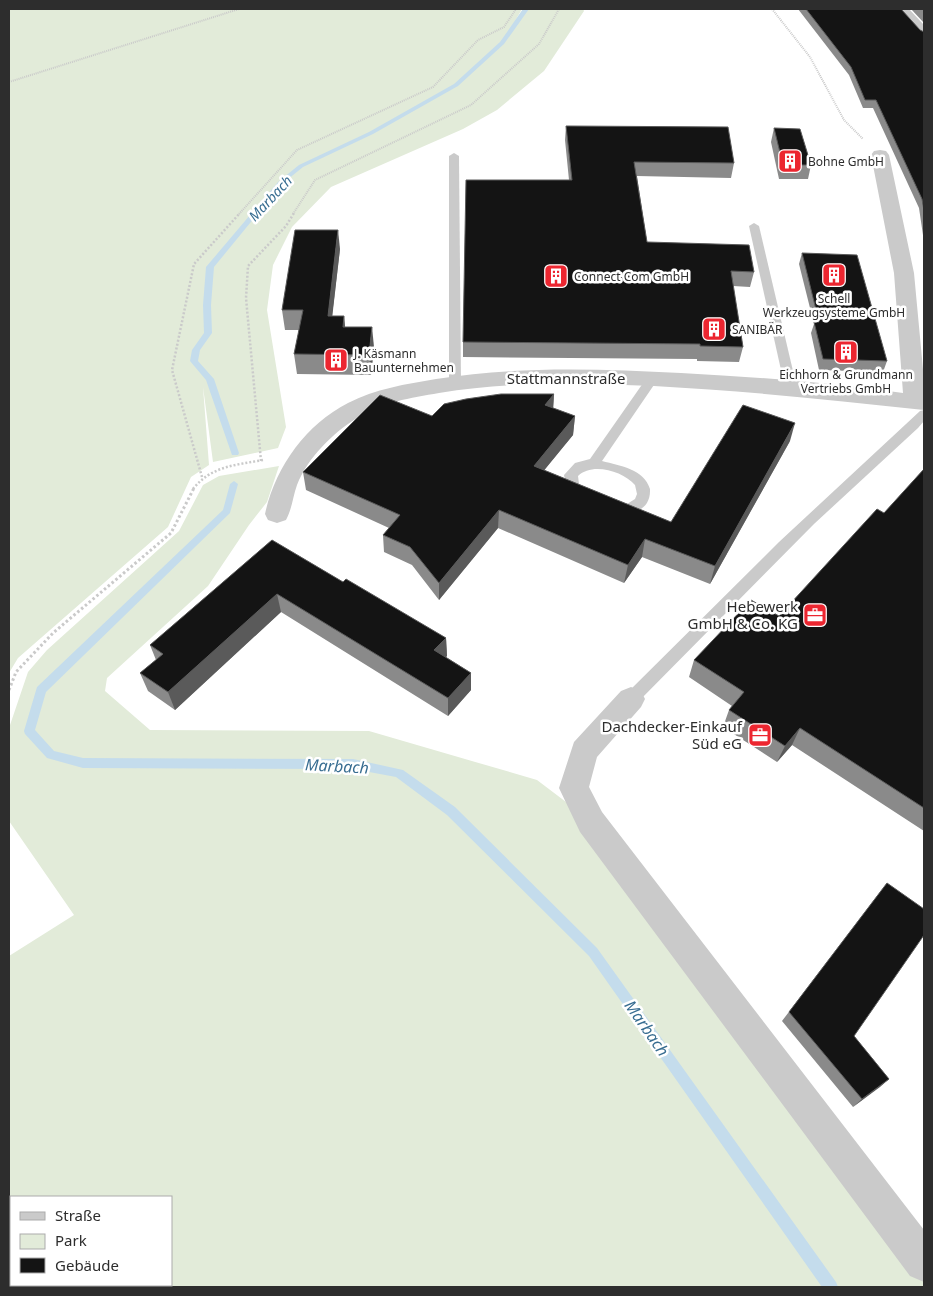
<svg xmlns="http://www.w3.org/2000/svg" width="933" height="1296" font-family="'Noto Sans',sans-serif">
<rect width="100%" height="100%" fill="#fff"/>
<g fill="#e2ebd9" fill-rule="evenodd">
<path d="M9,9h513l-7,12 8,-12h60l1,2 -40,60 -47,39 -34,19 -132,58 -39,40 -19,38 -6,45 19,117 -8,21 -65,14 -10,-75 6,78 -18,12 -23,50 -150,131 -9,15z"/>
<path d="M279,466l-12,36 -18,23 -41,61 -101,92 -2,13 45,39 219,1 168,49 33,25 354,476v6h-915v-331l65,-41 -65,-94v-93l19,-56 19,-22 132,-119 24,-46 16,-9zM11,1197h160v88h-160z"/>
</g>
<g fill="none" stroke-linecap="round" stroke-linejoin="round">
<g fill="#c4dcec" fill-rule="evenodd">
<path d="M523,9h6l-25,35 -46,42 -85,48 -70,33 -21,17 -68,83 -3,38 1,28 -12,17 -2,11 16,18 25,74 -1,2h-6l-26,-75 -16,-19 2,-11 12,-17 -1,-28 3,-38 72,-85 21,-17 70,-33 85,-48 46,-42z"/>
<path d="M234,481l4,3 -8,29 -184,179 -11,38 19,21 29,7 270,1 50,11 52,37 142,141 239,334 2,5h-16l-233,-331 -142,-141 -51,-38 -43,-8 -270,-1 -36,-10 -22,-24 -1,-3 13,-44 186,-177 7,-26z"/>
</g>
<g stroke="#cacaca" stroke-width="2" stroke-dasharray="1 1" stroke-linecap="butt">
<path d="M772,9l38,48 34,63 19,19"/>
<path d="M9,82l230,-73"/>
<path d="M239,214l58,-64 136,-63 45,-47 26,-13 12,-18"/>
<path d="M293,214l22,-34 156,-75 68,-61 20,-35"/>
</g>
<g stroke="#cacaca" stroke-width="2.5" stroke-dasharray="2 2" stroke-linecap="butt">
<path d="M261,461l-15,-163 2,-32 38,-40 8,-13"/>
<path d="M202,477l-30,-107 22,-106 46,-51"/>
<path d="M193,489c18,-23 43,-24 70,-29"/>
</g>
<path stroke="#cacaca" stroke-width="3" stroke-dasharray="2.5 2.5" stroke-linecap="butt" d="M9,690l7,-18 37,-39 118,-100 23,-45"/>
<g fill="#cacaca" fill-rule="evenodd">
<path d="M454,153l5,3 2,227 -6,4 -6,-4v-227z"/>
<path d="M754,223l5,3 38,162 -6,4 -6,-4 -36,-162z"/>
<path d="M652,375l6,4 -56,82c19,5 42,8 48,28 1,24 -22,27 -40,21l-2,-3 2,-3 5,-2 12,2 8,-5 2,-5 -2,-9c-12,-14 -43,-23 -57,-9l1,8 12,12 -2,3c-15,5 -23,-12 -25,-24l11,-12 15,-4 58,-83z"/>
<path d="M924,410v11l-6,7 -104,96 -178,180 -5,1 -5,-1 -3,-5 3,-5 153,-152 141,-131z"/>
</g>
<g fill="#cacaca" fill-rule="evenodd">
<path d="M894,9h15l15,16v14l-5,-2z"/>
<path d="M880,150l6,1 3,4 25,118 10,107v30c-90,-10 -179,-19 -270,-24 -72,-3 -144,-5 -215,7 -28,5 -58,9 -82,25 -24,15 -49,39 -60,67 -4,11 -5,24 -11,35l-9,3 -9,-3 -3,-6c10,-46 40,-89 83,-111 27,-14 58,-19 88,-24 81,-13 163,-10 245,-6 74,4 148,9 222,20l-9,-120 -23,-118 3,-4z"/>
<path d="M631,687l10,4 4,8 -4,8 -44,50 -8,30 13,25 322,418v52l-14,-6 -330,-444 -21,-44 15,-46 47,-51z"/>
</g>
</g>
<g fill="#8a8a8a">
<path d="M798,9h103l19,21 4,2v210l-5,-34 -46,-100h-10l-14,-33z"/>
<path d="M911,9h13v14z"/>
<path d="M566,126l168,37 -3,15 -94,-2 10,66 107,30 -4,15 -17,-1 10,61 -4,15 -42,-1v-2l-234,-2v-15l106,-162 -4,-40z"/>
<path d="M774,128l37,37 -3,14h-29l-8,-37z"/>
<path d="M340,249l-8,67h12l1,11 29,20 -3,28 -74,-1 -3,-20 5,-24h-14l-3,-20z"/>
<path d="M802,253l85,108 -4,11 -64,-2 -8,-37 3,-9 -15,-60z"/>
<path d="M554,394l-1,14 22,8 -2,19 -29,35 127,52 119,-81 -80,143 -68,-27 -18,26 -126,-55 -59,72 -27,-35 -28,-13 -1,-17 6,-7 -83,-38 -3,-18z"/>
<path d="M924,469v362l-132,-86 -15,17 -54,-35 6,-17 3,-4 -43,-29 5,-17 85,-44 105,-103z"/>
<path d="M272,540l71,42 103,56 1,18 -1,1 25,16v17l-23,26 -167,-104 -106,98 -27,-19 -8,-18 16,-13 -6,-15z"/>
<path d="M887,883l-33,153 35,43 -36,28 -71,-86z"/>
</g>
<g fill="#5a5a5a">
<path d="M338,230l2,19 -10,87 -2,-20z"/>
<path d="M344,316l2,20 -3,-9z"/>
<path d="M372,327l2,20 -3,28 -2,-20z"/>
<path d="M554,394l-1,18 -8,-7z"/>
<path d="M575,416l-2,19 -40,49 1,-18z"/>
<path d="M795,423l-5,18 -80,143 5,-18z"/>
<path d="M499,510l-1,18 -59,72v-17z"/>
<path d="M645,539l-3,18 -18,26 4,-18z"/>
<path d="M277,594l4,18 -106,98 -7,-18z"/>
<path d="M446,638l1,18 -12,12 -1,-18z"/>
<path d="M471,673v17l-23,26v-18z"/>
<path d="M800,728l-8,17 -15,17 8,-16z"/>
<path d="M889,1079l-9,8 -27,20 9,-8z"/>
</g>
<g fill="#141414" stroke="#5a5a5a">
<path d="M806,9h95l19,21 4,2v179l-2,-12 -46,-99h-11l-14,-33z"/>
<path d="M566,126l162,1 6,36 -100,-1 13,80 102,3 5,27 -23,-1 12,76 -43,-1v-2l-237,-2 3,-162h106z"/>
<path d="M774,128l26,1 11,36h-28z"/>
<path d="M295,230h43l-10,86h16l-1,11h29l-3,28 -75,-1 9,-44h-21z"/>
<path d="M802,253l55,2 30,106 -64,-2 -9,-37h5z"/>
<path d="M501,394h53l-9,11 30,11 -41,50 137,56 72,-117 52,18 -80,143 -70,-27 -17,26 -129,-55 -60,73 -29,-36 -27,-12 17,-20 -97,-43 77,-77 52,21 12,-12 22,-5z"/>
<path d="M924,469v339l-124,-80 -15,18 -56,-36 15,-18 -50,-32 57,-60 28,16 98,-107 7,4z"/>
<path d="M272,540l71,42 3,-3 100,59 -12,12 37,23 -23,25 -171,-104 -109,98 -28,-19 23,-19 -13,-9z"/>
<path d="M887,883l37,26v26l-70,101 35,43 -27,20 -73,-87z"/>
</g>
<defs>
<g id="building-square" transform="scale(1.25)"><rect x="-9" y="-9" width="18" height="18" rx="4" fill="#ec2630" stroke="#fff"/><path d="M-4-6H4V6H1V3H-1V6H-4ZM-2.5-4.3h1.7v1.8h-1.7ZM.8-4.3h1.7v1.8H.8ZM-2.5-1h1.7V.8h-1.7ZM.8-1h1.7V.8H.8Z" fill="#fff"/></g>
<g id="office-square" transform="scale(1.25)"><rect x="-9" y="-9" width="18" height="18" rx="4" fill="#ec2630" stroke="#fff"/><path d="M-6-3h4V-5.5h4V-3h4V5H-6ZM-1-4.5V-3h2v-1.5ZM-6 0V1H6V0Z" fill="#fff"/></g>
</defs>
<g fill-rule="evenodd">
<use href="#building-square" x="790" y="161"/>
<use href="#building-square" x="834" y="275"/>
<use href="#building-square" x="556" y="276"/>
<use href="#building-square" x="714" y="329"/>
<use href="#building-square" x="846" y="352"/>
<use href="#building-square" x="336" y="360"/>
<use href="#office-square" x="815" y="615"/>
<use href="#office-square" x="760" y="735"/>
</g>
<g text-anchor="middle" dominant-baseline="central" stroke-width="5" stroke-linejoin="round" paint-order="stroke">
<g font-size="12" fill="#2d2d2d" stroke="#fff" text-anchor="start">
<text x="808" y="161">Bohne GmbH</text>
<text x="574" y="276">Connect Com GmbH</text>
<text x="834" y="298" text-anchor="middle">Schell<tspan x="834" dy="14">Werkzeugsysteme GmbH</tspan></text>
<text x="732" y="329">SANIBÄR</text>
<text x="354" y="353">J. Käsmann<tspan x="354" dy="14">Bauunternehmen</tspan></text>
<text x="846" y="374" text-anchor="middle">Eichhorn &amp; Grundmann<tspan x="846" dy="14">Vertriebs GmbH</tspan></text>
</g>
<g font-size="14" font-style="italic" fill="#386d91" stroke="#fff">
<text transform="translate(270 198) rotate(-47)">Marbach</text>
</g>
<g font-size="15" fill="#2d2d2d" stroke="#fff">
<text x="566" y="378">Stattmannstraße</text>
</g>
<g font-size="15" fill="#2d2d2d" stroke="#fff" text-anchor="end">
<text x="798" y="606">Hebewerk<tspan x="798" dy="17">GmbH &amp; Co. KG</tspan></text>
<text x="742" y="726">Dachdecker-Einkauf<tspan x="742" dy="17">Süd eG</tspan></text>
</g>
<g font-size="16" font-style="italic" fill="#386d91" stroke="#fff">
<text transform="translate(337 766) rotate(3)">Marbach</text>
<text transform="translate(647 1028) rotate(55)">Marbach</text>
</g>
</g>
<rect width="933" height="1296" fill="none" stroke="#2d2d2d" stroke-width="20"/>
<rect x="10" y="1196" width="162" height="90" fill="#ffffff" stroke="#ababab"/>
<rect x="20" y="1212" width="25" height="8" fill="#cacaca" stroke="#ababab"/>
<text x="55" y="1221" font-size="15" fill="#2d2d2d">Straße</text>
<rect x="20" y="1234" width="25" height="15" fill="#e2ebd9" stroke="#ababab"/>
<text x="55" y="1246" font-size="15" fill="#2d2d2d">Park</text>
<rect x="20" y="1258" width="25" height="15" fill="#141414" stroke="#ababab"/>
<text x="55" y="1271" font-size="15" fill="#2d2d2d">Gebäude</text>
</svg>
